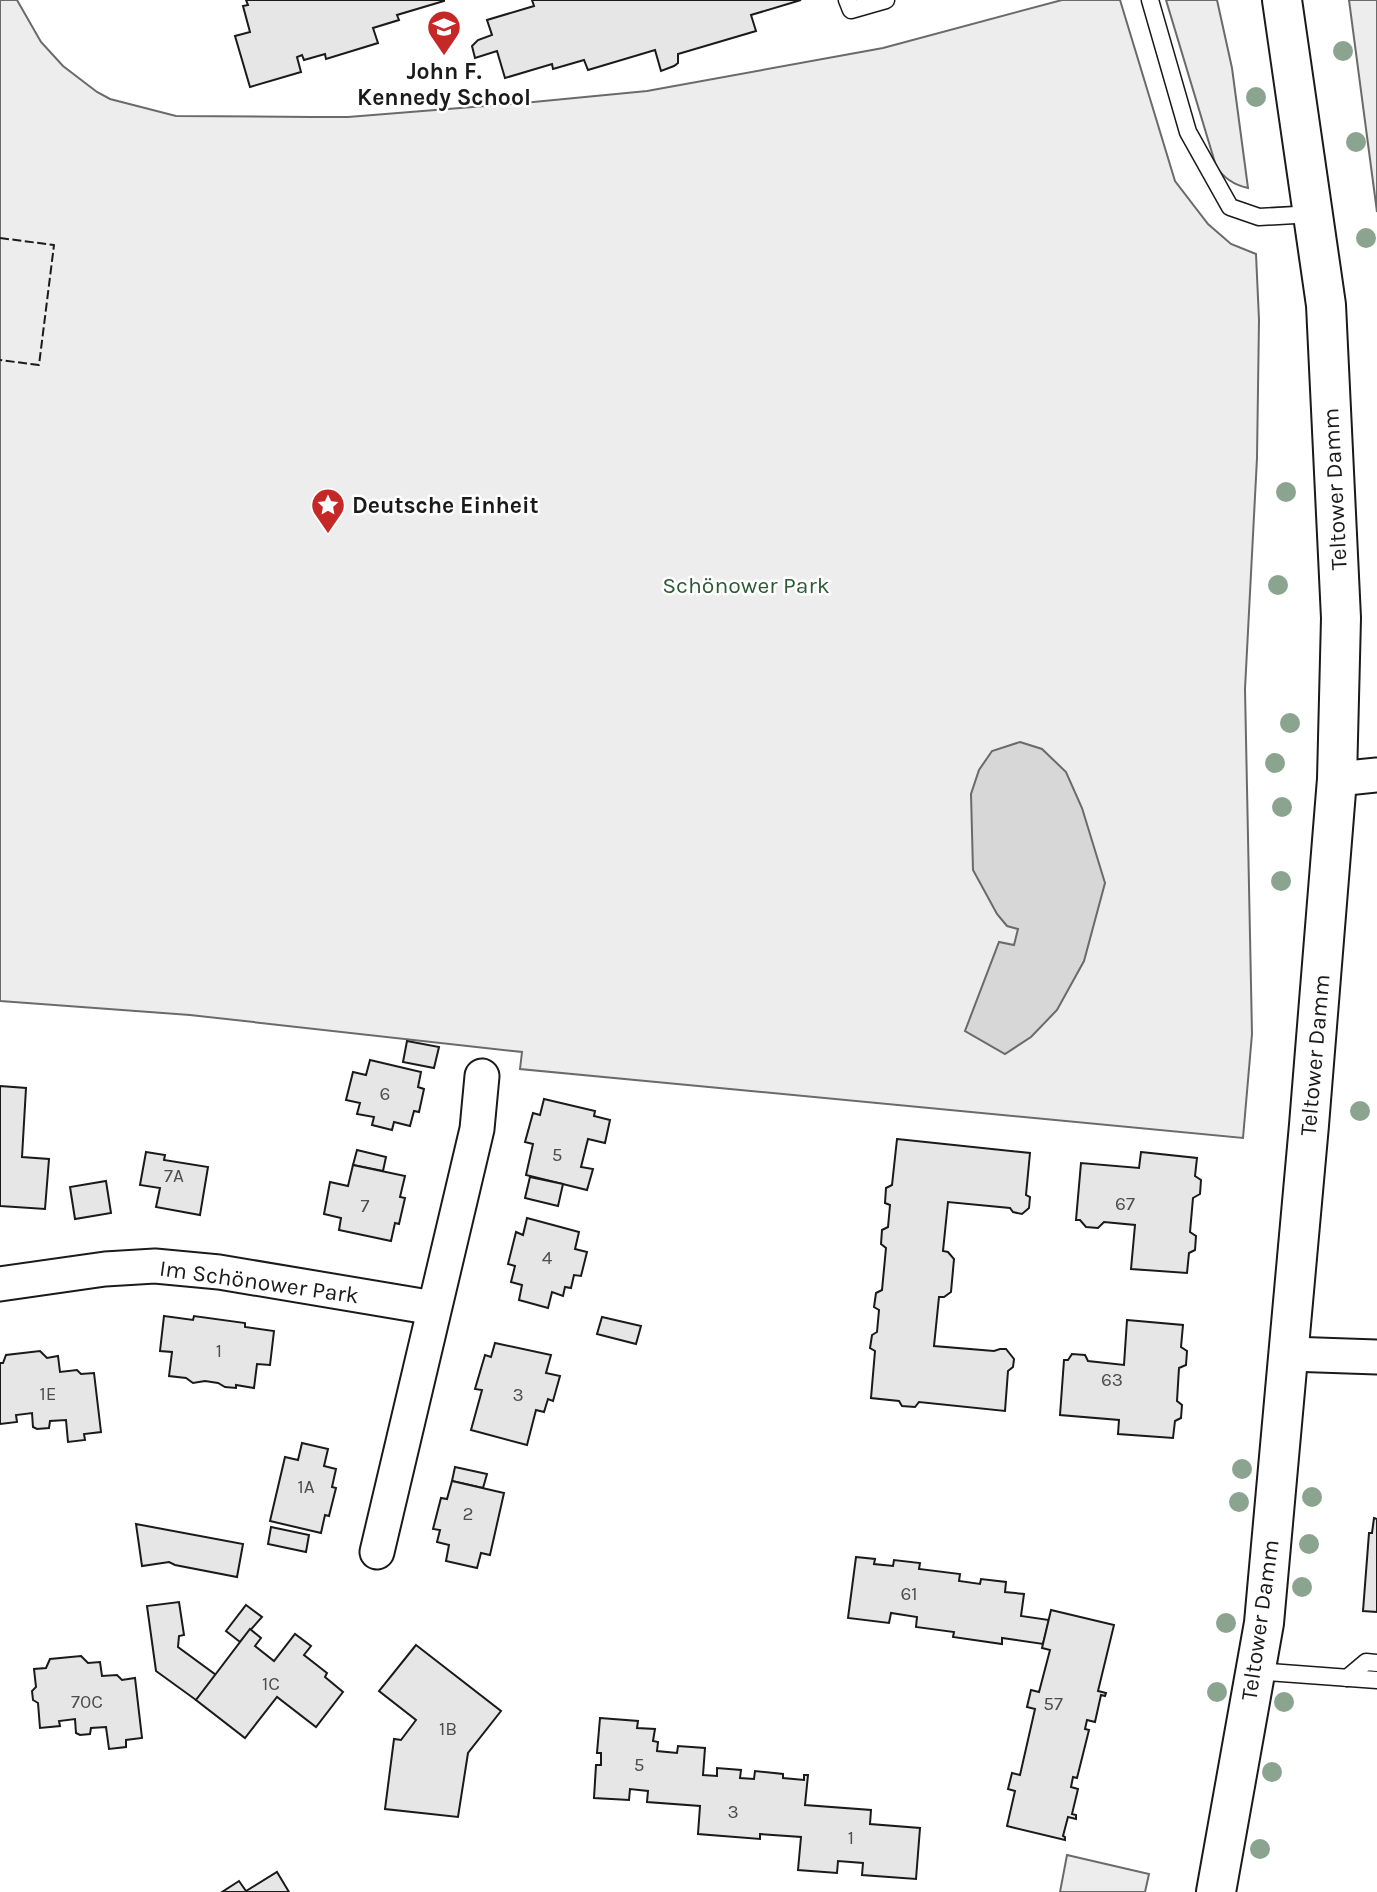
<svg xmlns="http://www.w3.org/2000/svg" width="1377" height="1892" font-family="Karla,sans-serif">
<rect width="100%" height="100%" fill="#fff"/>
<g fill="#ededed" stroke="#6a6a6a" stroke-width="2">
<path d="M0,0h17l24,42 22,24 34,26 13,7 66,17 136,1h36l175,-14 124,-12 236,-43 179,-48h58l55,181 33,43 23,20 25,10 3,66 -2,138 -12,231 7,345 -9,104 -723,-69 2,-17 -332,-37 -190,-14z"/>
<path d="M1166,0h51l15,68 16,120c-14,-3 -24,-9 -32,-22z"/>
<path d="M1349,0h28v212z"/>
<path d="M1067,1855l82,19 -4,18h-85z"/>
</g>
<path fill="#d7d7d7" stroke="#6a6a6a" stroke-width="2" d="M1020,742l22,7 24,23 16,36 23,75 -21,78 -27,49 -26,27 -26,17 -40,-23 34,-89 15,3 4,-16 -11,-3 -10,-12 -24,-44 -2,-76 8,-24 13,-19z"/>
<g fill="#e6e6e6" stroke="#1a1a1a" stroke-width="2">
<path d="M246,0h198v1l-47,14 2,5 -26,8 5,15 -52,16 -1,-5 -21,6 -2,-5 -5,2 4,15 -51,15 -15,-51 15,-4 -7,-26 5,-1z"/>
<path d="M532,0h269l-50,15 5,16 -78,23v9l-4,3 -13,5 -6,-21 -67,20 -4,-10 -31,9 -1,-5 -47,14 -8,-27 -22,7 -3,-12 6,-6 14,-5 -5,-15 47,-14z"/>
<path d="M407,1041l32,6 -5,21 -31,-6z"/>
<path d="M370,1060l51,12 -3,15 6,2 -5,23 -5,-1 -4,15 -16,-4 -2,8 -20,-5 2,-8 -17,-3 3,-11 -14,-3 7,-28 13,3z"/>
<path d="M0,1086l26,2 -4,69 27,2 -4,50 -45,-3z"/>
<path d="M544,1099l51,12 -1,5 16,4 -5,23 -17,-4 -7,28 12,2 -6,21 -61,-15 7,-31 -8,-2 8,-29 7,2z"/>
<path d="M897,1139l133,14 -4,42 4,2 -1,11 -7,6 -9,-2 -3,-4 -62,-6 -5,49 5,1 6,7 -3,33 -7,5h-5l-5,49 60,5 6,-2h6l8,10 -1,8 -5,4 -3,40 -86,-9 -4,5 -13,-1 -3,-5 -28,-3 4,-47 -5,-3 2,-13 5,-3 2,-22 -5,-3 2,-14 6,-3 4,-42 -5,-4 1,-14 6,-3 2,-22 -5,-2 1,-15 6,-3z"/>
<path d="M357,1150l29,7 -3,14 -30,-6z"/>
<path d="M146,1152l19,3 -1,5 44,7 -8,48 -44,-8 4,-19 -20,-3z"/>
<path d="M1141,1152l56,6 -2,18 6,4 -1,14 -7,4 -3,34 6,4 -1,14 -6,3 -2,20 -56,-4 4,-44 -31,-3 -6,6 -12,-1 -6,-7h-4l5,-57 58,5z"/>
<path d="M353,1165l52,11 -5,21 5,1 -6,26 -4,-1 -4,18 -52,-11 2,-12 -17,-4 6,-32 18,4z"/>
<path d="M530,1177l33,7 -5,22 -33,-8z"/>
<path d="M106,1181l5,32 -36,6 -5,-32z"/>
<path d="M527,1218l52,14 -4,17 12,3 -6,24 -7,-1 -3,13 -6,-1 -2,9 -11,-4 -4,16 -29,-8 3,-15 -11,-3 4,-16 -7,-2 8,-32 7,3z"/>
<path d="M164,1316l29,4 1,-4 51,7v4l29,4 -4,34 -13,-1 -3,24 -18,-3v3l-11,-1 -7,-4 -13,-2 -12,2 -7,-5 -17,-2 3,-24 -12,-1z"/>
<path d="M602,1317l39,9 -5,18 -39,-10z"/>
<path d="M1127,1320l56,5 -2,22 6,4 -1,14 -7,3 -2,33 5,4 -1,13 -6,3 -2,17 -55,-4 1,-14 -59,-5 4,-55h4l4,-6 13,1 3,6 36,4z"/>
<path d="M495,1343l56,12 -5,18 14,3 -7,25 -5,-2 -4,13 -8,-2 -9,35 -56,-15 11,-40 -7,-1 10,-34 6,2z"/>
<path d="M40,1351l7,7 11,-2 2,16 17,-2 4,4 13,-1 7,59 -17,2 1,6 -17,2 -2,-22 -16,1 -1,7 -12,1 -4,-2 -1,-14 -16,2 1,7 -17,2v-61h3l3,-8z"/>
<path d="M302,1443l26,6 -4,17 12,3 -4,18 4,1 -7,28 -4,-1 -4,18 -51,-12 15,-64 13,3z"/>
<path d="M455,1467l32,7 -4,14 -31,-7z"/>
<path d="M452,1481l52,12 -14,62 -9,-2 -4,15 -31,-7 3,-16 -12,-3 3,-12 -7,-1 8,-31 6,1z"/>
<path d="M1374,1518l3,1v93l-14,-1 6,-78h3z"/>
<path d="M136,1524l107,20 -6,33 -62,-12 -6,-3 -27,4z"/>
<path d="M271,1527l38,8 -3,17 -38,-8z"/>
<path d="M856,1557l19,2 -1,5 19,2 1,-6 26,3 -1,6 41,5 -1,7 21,3 1,-5 25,3 -1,10 19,2 -3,22 28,4 -6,24 -41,-6v6l-49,-7 1,-5 -38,-5 1,-10 -26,-4 -2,10 -41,-5z"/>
<path d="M179,1602l5,33 -5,1 -1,11 38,28 -20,25 -40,-29 -9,-65z"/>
<path d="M246,1605l16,12 -22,25 -14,-11z"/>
<path d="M1051,1610l63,15 -16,66 8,2 -1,3 -4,-1 -6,27 -8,-2 -2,9 4,1 -12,48 -4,-1 -2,10 7,2 -6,25 4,1v4l-8,-2 -5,19 2,1v3l-58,-14 8,-35 -7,-2 4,-16 8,2 15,-66 -8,-2 4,-17 8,2 11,-42 -8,-2z"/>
<path d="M250,1629l11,9 -6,8 19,15 21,-27 16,12 -7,9 23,18 -2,4 18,15 -27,35 -39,-30 -32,41 -49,-38z"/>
<path d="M416,1645l85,66 -33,42 -10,64 -73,-8 9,-70 7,1 15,-20 -37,-29z"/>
<path d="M81,1656l7,7 12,-1 2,14 15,-1 5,5 13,-2 7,60 -16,2v7l-17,2 -3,-22 -15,1 -1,6 -10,1 -4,-2 -1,-14 -16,2 1,5 -20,2 -2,-25 -5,-3 -1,-9 4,-4 -2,-18 12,-1 4,-9z"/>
<path d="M600,1718l38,3 -1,7 18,1 -2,12 5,1 -1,9 20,2 1,-7 27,2 -2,27 14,1v-8l24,2 -1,8 14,1 1,-8 28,3v4l21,2v-5h4l-3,30 66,5 -1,14 50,4 -4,51 -54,-4 1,-12 -25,-2 -1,12 -39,-3 3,-33 -41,-3v5l-62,-5 2,-28 -53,-4 1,-11 -18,-2 -1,11 -35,-2 2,-33h5v-12h-4z"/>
<path d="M277,1872l12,20h-67l17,-11 7,10z"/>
</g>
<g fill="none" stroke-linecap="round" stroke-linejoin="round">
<g stroke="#1a1a1a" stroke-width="19">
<g id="service">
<path d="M847,0l4,10 35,-10"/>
<path d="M1150,0l38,132 42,75 29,10 54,-3"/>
<path d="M1255,1671l122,9"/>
<path d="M1347,1678l19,-16 11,1"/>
</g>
</g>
<g stroke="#1a1a1a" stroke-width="37">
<g id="minor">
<path d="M1337,779l40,-4"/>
<path d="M0,1284l105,-15 50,-3 64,6 215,36"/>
<path d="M1289,1354l88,3"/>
<path d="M377,1552l100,-423 5,-53"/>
</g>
</g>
<g stroke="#1a1a1a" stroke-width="42">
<path id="secondary" d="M1216,1892l48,-269 45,-498 28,-346 4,-161 -15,-313 -44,-305"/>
</g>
<use href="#service" stroke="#fff" stroke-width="16"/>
<use href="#minor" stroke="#fff" stroke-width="33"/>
<use href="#secondary" stroke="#fff" stroke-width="38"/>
<path stroke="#1a1a1a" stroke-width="2" stroke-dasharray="9 3.5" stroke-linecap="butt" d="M0,238l54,7 -15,120 -39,-5"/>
</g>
<g fill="#8aa48f">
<circle cx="1343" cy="51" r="10"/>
<circle cx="1256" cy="97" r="10"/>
<circle cx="1356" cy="142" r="10"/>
<circle cx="1366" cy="238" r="10"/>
<circle cx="1286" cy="492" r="10"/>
<circle cx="1278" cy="585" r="10"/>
<circle cx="1290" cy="723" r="10"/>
<circle cx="1275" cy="763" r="10"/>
<circle cx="1282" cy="807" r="10"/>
<circle cx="1281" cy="881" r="10"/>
<circle cx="1360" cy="1111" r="10"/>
<circle cx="1242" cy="1469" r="10"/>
<circle cx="1312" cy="1497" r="10"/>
<circle cx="1239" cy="1502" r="10"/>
<circle cx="1309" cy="1544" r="10"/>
<circle cx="1302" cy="1587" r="10"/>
<circle cx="1226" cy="1623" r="10"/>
<circle cx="1217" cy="1692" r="10"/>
<circle cx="1284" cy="1702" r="10"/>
<circle cx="1272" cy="1772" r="10"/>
<circle cx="1260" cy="1849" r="10"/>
</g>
<defs>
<g id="school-pin" transform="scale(1.75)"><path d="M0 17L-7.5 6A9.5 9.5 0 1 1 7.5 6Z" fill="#c62828" stroke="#fff"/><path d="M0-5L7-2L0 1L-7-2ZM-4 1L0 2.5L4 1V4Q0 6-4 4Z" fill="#fff"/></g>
<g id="sight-pin" transform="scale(1.75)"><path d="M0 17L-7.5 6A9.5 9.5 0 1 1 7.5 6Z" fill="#c62828" stroke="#fff"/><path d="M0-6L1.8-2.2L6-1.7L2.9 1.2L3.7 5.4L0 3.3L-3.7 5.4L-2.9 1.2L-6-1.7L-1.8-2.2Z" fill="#fff"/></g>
</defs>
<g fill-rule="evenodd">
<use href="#school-pin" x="444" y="27"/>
<use href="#sight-pin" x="328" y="505"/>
</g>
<g text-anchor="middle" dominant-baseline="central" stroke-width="5" stroke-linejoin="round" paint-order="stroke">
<g font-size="19" fill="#4d4d4d">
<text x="385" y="1094">6</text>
<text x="557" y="1155">5</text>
<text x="174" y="1176">7A</text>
<text x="1125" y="1204">67</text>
<text x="365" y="1206">7</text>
<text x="547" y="1258">4</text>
<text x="219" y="1351">1</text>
<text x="1112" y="1380">63</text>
<text x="48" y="1394">1E</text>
<text x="518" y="1395">3</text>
<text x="306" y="1487">1A</text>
<text x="468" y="1514">2</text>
<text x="909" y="1594">61</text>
<text x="271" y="1684">1C</text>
<text x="87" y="1702">70C</text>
<text x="1053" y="1704">57</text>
<text x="448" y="1729">1B</text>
<text x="639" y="1765">5</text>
<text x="733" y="1812">3</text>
<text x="851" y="1838">1</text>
</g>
<g font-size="23" font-weight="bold" fill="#1a1a1a" stroke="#fff">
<text x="444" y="71">John F.<tspan x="444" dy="26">Kennedy School</tspan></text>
<text x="352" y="505" text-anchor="start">Deutsche Einheit</text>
</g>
<g font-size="23" fill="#1a1a1a" stroke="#fff">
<text transform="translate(1335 489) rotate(-93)">Teltower Damm</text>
<text transform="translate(1315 1055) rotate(-85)">Teltower Damm</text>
<text transform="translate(259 1282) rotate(8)">Im Schönower Park</text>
<text transform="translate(1260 1620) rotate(-82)">Teltower Damm</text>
</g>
<g font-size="23" fill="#2b5a34" stroke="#fff">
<text x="746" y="585">Schönower Park</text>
</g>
</g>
</svg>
